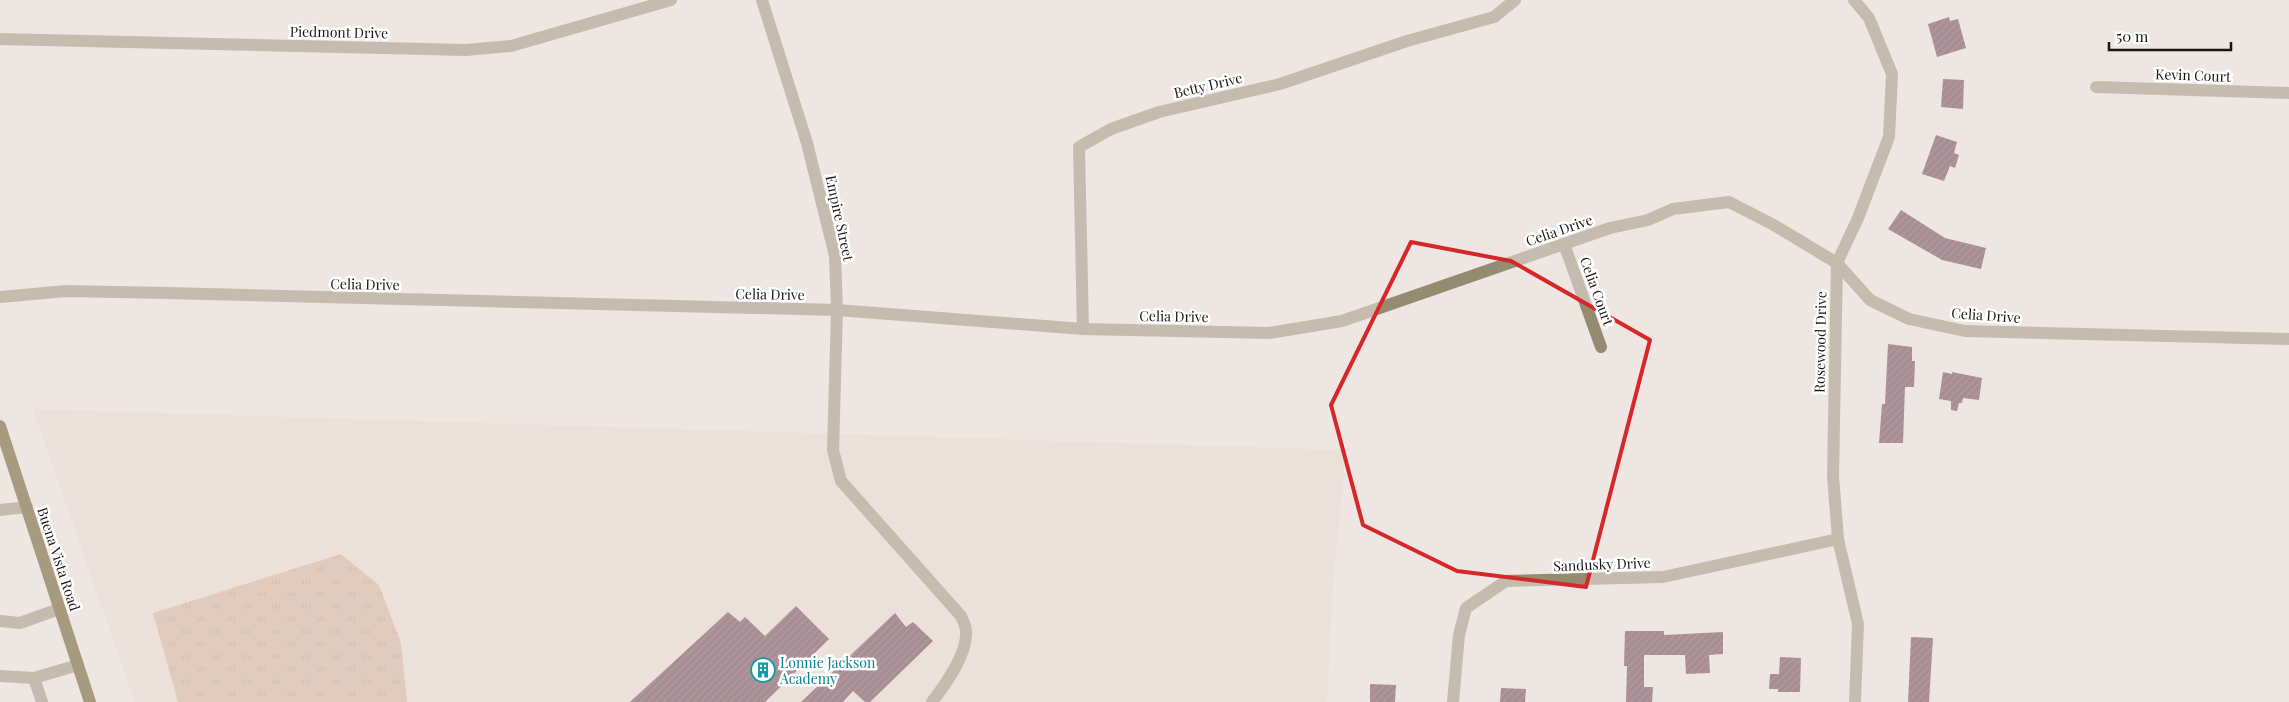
<svg xmlns="http://www.w3.org/2000/svg" width="2289" height="702" font-family="'Playfair Display',serif">
<defs>
<pattern id="grass-tufts" width="24" height="20" patternUnits="userSpaceOnUse" patternTransform="scale(1.25)"><rect width="24" height="20" fill="#d6aa8e"/><path d="M3 7l-1-3M5 7V3M7 7l1-3M15 17l-1-3M17 17v-4M19 17l1-3" fill="none" stroke="#b7927a"/></pattern>
<pattern id="building-hatch" width="6" height="6" patternUnits="userSpaceOnUse" patternTransform="scale(1.25)"><rect width="6" height="6" fill="#582239"/><path d="M-1 1l2-2M0 6l6-6M5 7l2-2" fill="none" stroke="#6c4052"/></pattern>
</defs>
<rect width="100%" height="100%" fill="#ede6e2"/>
<path fill="#e8dad1" d="M33,409l1313,41 -14,145 -5,107h-1192z"/>
<path fill="url(#grass-tufts)" d="M341,554l38,31 22,58 6,59h-229l-25,-89z"/>
<g fill="url(#building-hatch)">
<path d="M1949,17l1,4 8,-2 8,29 -29,9 -9,-33z"/>
<path d="M1943,79l21,1 -1,29 -22,-2z"/>
<path d="M1936,135l21,7 -3,11 5,2 -4,13 -5,-2 -6,15 -22,-7z"/>
<path d="M1901,210l44,28 41,10 -5,21 -39,-9 -54,-31z"/>
<path d="M1888,344l24,3v14h3l-1,26h-9l-2,56h-24l3,-39h3z"/>
<path d="M1943,372l9,2v-2l30,6 -3,22 -16,-2 -1,5h-3l-2,8 -6,-1v-9l-12,-2z"/>
<path d="M796,606l33,33 -64,63h-135l98,-90 12,10 5,-5 20,19z"/>
<path d="M895,613l11,14 7,-5 20,19 -63,61h-5l-12,-11 -10,11h-42z"/>
<path d="M1625,631h39v4l59,-3v22l-14,1 1,18 -24,1 -1,-19h-41v32h9l-1,15h-26l1,-36h-3z"/>
<path d="M1911,637l22,1 -4,64h-21z"/>
<path d="M1780,657l21,1 -1,34h-22v-3h-9l1,-15h9z"/>
<path d="M1370,684l26,1 -1,17h-25z"/>
<path d="M1501,688l25,1 -1,13h-25z"/>
</g>
<g fill="none" stroke-linecap="round" stroke-linejoin="round">
<g stroke="#948b71" stroke-width="12">
<path d="M762,0l45,143 28,113 2,54 -4,140 8,31 120,135c2,5 5,10 5,15 2,23 -21,54 -34,71"/>
<path d="M1854,0l15,18 23,56 -3,63 -31,81 -21,45 -4,213 5,63 20,85 -3,78"/>
<path d="M0,39l466,11 45,-4 160,-46"/>
<path d="M2096,87l193,6"/>
<path d="M1564,244l37,103"/>
<path d="M0,297l66,-6 101,2 670,17 246,19 186,4 73,-12 268,-93 38,-8 25,-11 56,-7 43,22 65,39 33,37 39,19 56,12 324,8"/>
<path d="M1083,329l-4,-182 32,-18 48,-17 121,-28 127,-43 87,-24 21,-17"/>
<path d="M0,510l27,-3"/>
<path d="M0,621l20,2 39,-14"/>
<path d="M0,676l34,2 44,-13"/>
<path d="M34,678l8,24"/>
<path d="M1453,702l6,-67 7,-27 40,-27 157,-4 175,-38"/>
</g>
<path stroke="#504008" stroke-width="12" d="M0,426l90,276"/>
</g>
<path d="M0 0H2289V702H0ZM1411,242l100,19 139,79 -64,247 -129,-16 -94,-46 -32,-120z" fill="#ede6e2" fill-opacity=".55" fill-rule="evenodd"/>
<path fill="none" stroke="#d62828" stroke-width="4" stroke-linejoin="round" d="M1411,242l100,19 139,79 -64,247 -129,-16 -94,-46 -32,-120z"/>
<defs>
<g id="building-ring" transform="scale(1.25)"><circle r="9.5" fill="#fff" stroke="#0f9aa8" stroke-width="1.5"/><path d="M-4-6H4V6H1V3H-1V6H-4ZM-2.5-4.3h1.7v1.8h-1.7ZM.8-4.3h1.7v1.8H.8ZM-2.5-1h1.7V.8h-1.7ZM.8-1h1.7V.8H.8Z" fill="#0f9aa8"/></g>
</defs>
<g fill-rule="evenodd">
<use href="#building-ring" x="763" y="670"/>
</g>
<g text-anchor="middle" dominant-baseline="central" stroke-width="5" stroke-linejoin="round" paint-order="stroke">
<g font-size="14" fill="#181614" stroke="#fff">
<text transform="translate(339 32) rotate(1)">Piedmont Drive</text>
<text transform="translate(2193 75) rotate(2)">Kevin Court</text>
<text transform="translate(1208 85) rotate(-13)">Betty Drive</text>
<text transform="translate(840 218) rotate(78)">Empire Street</text>
<text transform="translate(1559 230) rotate(-19)">Celia Drive</text>
<text transform="translate(365 284) rotate(1)">Celia Drive</text>
<text transform="translate(1597 291) rotate(70)">Celia Court</text>
<text transform="translate(770 294) rotate(1)">Celia Drive</text>
<text transform="translate(1986 315) rotate(4)">Celia Drive</text>
<text transform="translate(1174 316) rotate(1)">Celia Drive</text>
<text transform="translate(1820 342) rotate(-89)">Rosewood Drive</text>
<text transform="translate(59 559) rotate(72)">Buena Vista Road</text>
<text transform="translate(1602 564) rotate(-2)">Sandusky Drive</text>
</g>
<g font-size="14" fill="#0d838f" stroke="#fff" text-anchor="start">
<text x="780" y="662">Lonnie Jackson<tspan x="780" dy="16">Academy</tspan></text>
</g>
</g>
<path d="M2109 42v8h122v-8" fill="none" stroke="#181614" stroke-width="2.5"/>
<text x="2116" y="42" font-size="15" fill="#181614" stroke="#ffffff" stroke-width="4" paint-order="stroke">50 m</text>
</svg>
